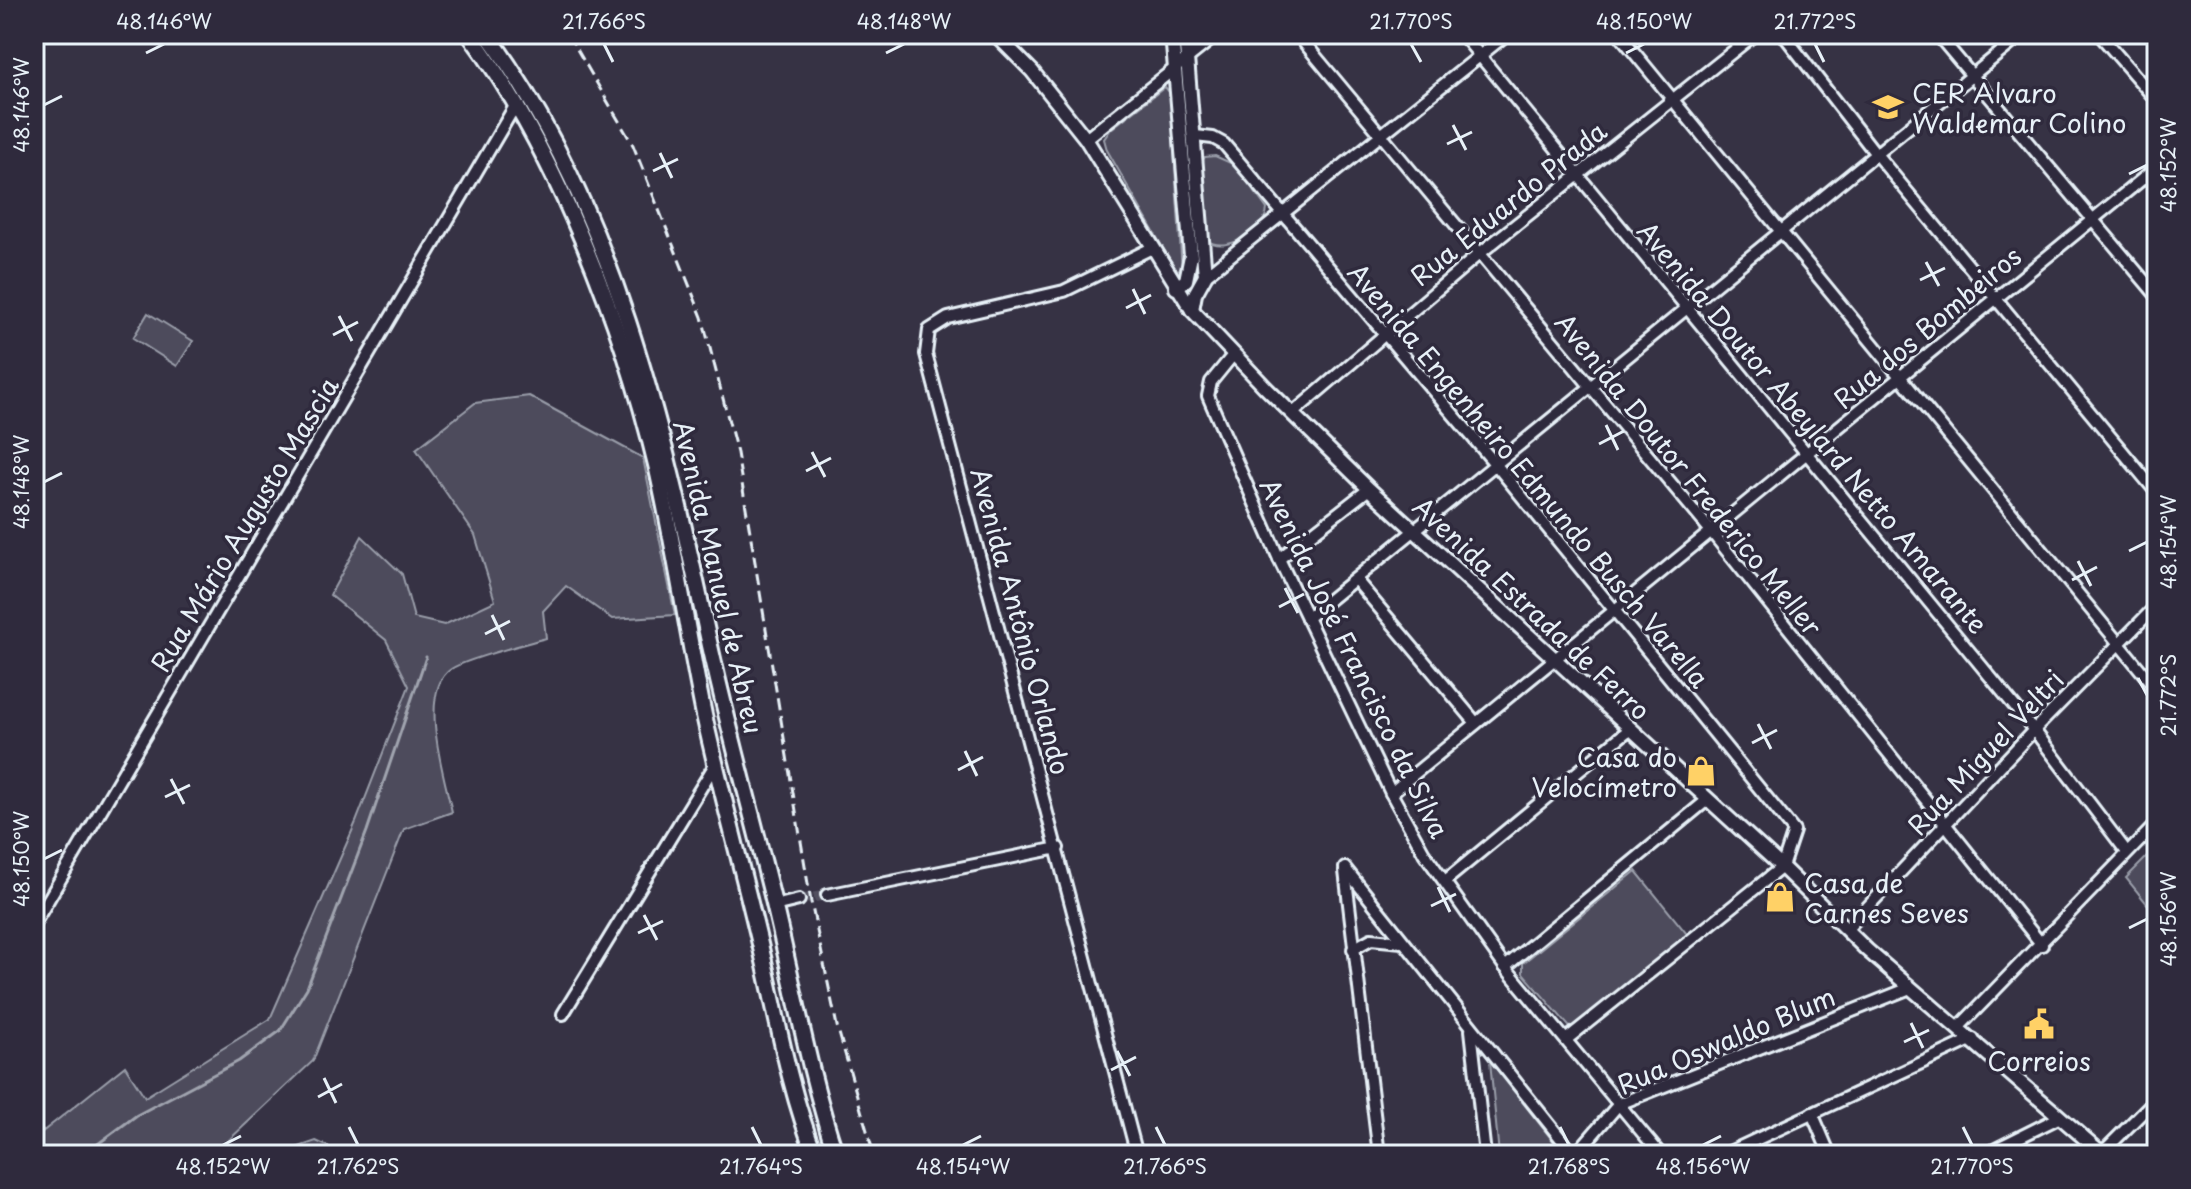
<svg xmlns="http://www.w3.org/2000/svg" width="2191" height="1189" font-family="'Playpen Sans',sans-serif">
<rect width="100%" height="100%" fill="#363244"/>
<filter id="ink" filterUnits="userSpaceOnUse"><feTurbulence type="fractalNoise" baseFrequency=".0125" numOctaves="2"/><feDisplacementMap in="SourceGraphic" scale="16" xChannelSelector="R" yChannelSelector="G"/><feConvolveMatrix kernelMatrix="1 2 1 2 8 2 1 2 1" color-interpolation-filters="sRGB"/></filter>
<g filter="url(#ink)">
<g fill="#4d4b5c" stroke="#9a9eaa" stroke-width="2">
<path d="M1165,87l5,6 12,177 -7,-1 -68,-119 -3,-11 7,-10z"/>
<path d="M1215,156l20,9 32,44c-1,21 -42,46 -60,31l-6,-77 4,-6z"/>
<path d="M148,313l45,28 -16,25 -44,-28z"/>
<path d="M529,396l114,62 32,157 -63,4 -46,-33 -23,25 3,27c-21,6 -81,21 -95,31 -34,23 -6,110 1,143l-48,17 -91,232 -100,94h-178l1,-18 89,-71 20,31 125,-78 86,-197 53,-136 -23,-46 -56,-45 32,-59 40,38 12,44 30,7 51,-24 -20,-66 -59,-86 59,-46z"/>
<path d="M2157,847v69l-31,-38z"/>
<path d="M1636,871l55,68 -118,92 -50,-58v-10z"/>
<path d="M1490,1061l74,94h-65z"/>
<path d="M316,1141l13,6 3,8h-45l3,-5z"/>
</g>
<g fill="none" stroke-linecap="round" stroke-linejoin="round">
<path stroke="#a0a4af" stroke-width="3" d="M83,1155l54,-40 102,-54 41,-30 27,-43 60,-157 59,-174"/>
<path stroke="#514f5f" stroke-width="10" stroke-dasharray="10 5" stroke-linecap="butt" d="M799,900l28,-5"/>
<g stroke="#e8f1f8" stroke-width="16">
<g id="minor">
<path d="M1297,34l413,496 332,415"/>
<path d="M1462,34l572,696 92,121"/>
<path d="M1619,34l538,656"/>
<path d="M1783,34l93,120 281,339"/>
<path d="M1937,34l220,262"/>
<path d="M2099,34l58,67"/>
<path d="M1195,136l18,2 11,6 273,322 297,365 -12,36 -215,172"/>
<path d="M1086,139l132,-105"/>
<path d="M1205,276l302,-242"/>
<path d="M1233,355l-22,27 -3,14 71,163 112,234 33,60 81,114 156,188"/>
<path d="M1293,413l186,-159 276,-220"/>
<path d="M1279,559l90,-70"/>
<path d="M1356,580l120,143"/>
<path d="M1307,618l716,-584"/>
<path d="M1391,793l766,-626"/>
<path d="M1345,868l229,287"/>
<path d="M1345,871l34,284"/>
<path d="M1445,881l186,-153"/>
<path d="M827,895l231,-47"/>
<path d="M774,906l25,-6"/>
<path d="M34,924l481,-818"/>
<path d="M1846,930l188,-200 123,-125"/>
<path d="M1353,949l18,-10 31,3"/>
<path d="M1505,967l201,-166"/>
<path d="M563,1014l153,-251"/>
<path d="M1959,1027l198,-204"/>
<path d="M1471,1030l14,125"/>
<path d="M1812,1113l18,42"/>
<path d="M2102,1153l55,-55"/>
<path d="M1137,1155l-211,-801 3,-24 19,-12 116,-27 88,-43"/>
<path d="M1575,1155l44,-51 291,-116"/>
<path d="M1723,1155l250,-116"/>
<path d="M1984,1155l76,-38"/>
</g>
</g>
<g stroke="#e8f1f8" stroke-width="18">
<g id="tertiary">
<path d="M995,34l37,37 54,68 106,171 74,78 103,101 413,378 85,83 237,205"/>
<path d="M1172,34l19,222 -5,24 -10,8"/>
<path d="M1185,34l20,242 -10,18 -3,16"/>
</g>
</g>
<g stroke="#e8f1f8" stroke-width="20">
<g id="secondary">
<path d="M469,34c86,114 154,292 187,431 19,83 31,167 48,250 17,77 38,153 56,229 17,71 28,143 55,211"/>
<path d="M487,34c126,171 176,394 220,598 20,93 46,184 68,276 20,83 34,166 61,247"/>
</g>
</g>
<use href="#minor" stroke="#2f2a3d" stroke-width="10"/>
<use href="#tertiary" stroke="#2f2a3d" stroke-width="12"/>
<use href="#secondary" stroke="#2f2a3d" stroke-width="14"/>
<path stroke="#e8f1f8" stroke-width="3" stroke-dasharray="12 6" stroke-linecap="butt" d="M568,34l65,111 69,172 35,136 74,449 26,124 37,129"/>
</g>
</g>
<path fill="none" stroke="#e8f1f8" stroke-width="3" d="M604,44l9,18M1411,44l10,18M1815,44l9,18M146,53l18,-9M886,53l18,-9M1626,53l18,-9M44,105l18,-9M1453,125l13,25M1447,144l25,-12M660,153l12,25M653,171l25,-12M2129,174l18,-9M1926,262l13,24M1920,280l25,-12M1133,289l12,25M1126,308l25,-13M339,316l13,25M333,335l25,-13M1606,425l12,25M1599,444l25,-13M812,452l13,25M806,471l25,-13M44,482l18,-9M2129,551l18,-9M2078,561l13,25M2072,580l25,-13M1285,588l13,25M1279,607l25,-13M492,615l12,25M485,634l25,-13M2138,678l9,17M1758,724l13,25M1752,743l25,-13M965,751l12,25M958,770l25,-13M171,779l13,25M165,797l25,-12M44,859l18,-9M1438,887l12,25M1431,906l25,-12M644,915l13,25M2129,928l18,-9M638,933l25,-12M1911,1023l12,25M1904,1042l25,-12M1117,1051l13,25M1111,1070l25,-13M324,1078l12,25M318,1097l24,-13M349,1127l9,18M752,1127l9,18M1156,1127l9,18M1560,1127l9,18M1963,1127l9,18M223,1145l18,-9M963,1145l18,-9M1703,1145l18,-9"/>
<defs>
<g id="school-bare" transform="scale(2.4)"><path d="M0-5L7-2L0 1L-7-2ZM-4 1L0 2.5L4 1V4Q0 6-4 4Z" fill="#ffd166" stroke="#2f2a3d" stroke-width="2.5" paint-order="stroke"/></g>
<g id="shop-bare" transform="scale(2.4)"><path d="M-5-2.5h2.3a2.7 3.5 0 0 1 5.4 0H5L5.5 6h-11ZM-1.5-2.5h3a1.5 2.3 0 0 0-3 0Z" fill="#ffd166" stroke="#2f2a3d" stroke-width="2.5" paint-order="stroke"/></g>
<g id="civic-bare" transform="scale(2.4)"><path d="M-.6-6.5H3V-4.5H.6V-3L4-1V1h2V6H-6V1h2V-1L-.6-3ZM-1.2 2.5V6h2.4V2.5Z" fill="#ffd166" stroke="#2f2a3d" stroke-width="2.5" paint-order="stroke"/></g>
</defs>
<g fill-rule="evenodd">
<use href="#school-bare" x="1888" y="107"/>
<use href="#shop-bare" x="1701" y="771"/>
<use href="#shop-bare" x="1780" y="897"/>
<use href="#civic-bare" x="2039" y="1024"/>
</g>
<g text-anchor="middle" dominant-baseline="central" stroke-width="7" stroke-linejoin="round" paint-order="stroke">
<g font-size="26" fill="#e8f1f8" stroke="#2f2a3d" text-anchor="start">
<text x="1912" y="92">CER Alvaro<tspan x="1912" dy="30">Waldemar Colino</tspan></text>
<text x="1677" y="756" text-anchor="end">Casa do<tspan x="1677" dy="30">Velocímetro</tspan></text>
<text x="1804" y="882">Casa de<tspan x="1804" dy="30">Carnes Seves</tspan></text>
<text x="2039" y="1060" text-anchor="middle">Correios</text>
</g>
<g font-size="26" fill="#e8f1f8" stroke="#2f2a3d">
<text transform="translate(1508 203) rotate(-39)">Rua Eduardo Prada</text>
<text transform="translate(1927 327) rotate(-40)">Rua dos Bombeiros</text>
<text transform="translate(1813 427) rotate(50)">Avenida Doutor Abeylard Netto Amarante</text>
<text transform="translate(1689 474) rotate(51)">Avenida Doutor Frederico Meller</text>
<text transform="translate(1529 475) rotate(50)">Avenida Engenheiro Edmundo Busch Varella</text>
<text transform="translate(244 524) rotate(-59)">Rua Mário Augusto Mascia</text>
<text transform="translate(719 577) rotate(77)">Avenida Manuel de Abreu</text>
<text transform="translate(1532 608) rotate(43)">Avenida Estrada de Ferro</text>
<text transform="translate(1021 621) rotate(75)">Avenida Antônio Orlando</text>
<text transform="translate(1355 658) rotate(64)">Avenida José Francisco da Silva</text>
<text transform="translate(1985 752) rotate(-47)">Rua Miguel Veltri</text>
<text transform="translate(1726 1040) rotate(-23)">Rua Oswaldo Blum</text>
</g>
</g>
<rect width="2191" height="1189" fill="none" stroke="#2f2a3d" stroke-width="88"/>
<rect x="44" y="44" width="2103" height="1101" fill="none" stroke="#e8f1f8" stroke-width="3"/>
<g font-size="20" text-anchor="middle" fill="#e8f1f8">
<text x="164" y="29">48.146°W</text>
<text x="604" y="29">21.766°S</text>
<text x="904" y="29">48.148°W</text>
<text x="1411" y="29">21.770°S</text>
<text x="1644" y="29">48.150°W</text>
<text x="1815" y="29">21.772°S</text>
<text transform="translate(22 105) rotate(-90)" y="7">48.146°W</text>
<text transform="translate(2169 165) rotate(-90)" y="7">48.152°W</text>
<text transform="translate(22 482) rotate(-90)" y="7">48.148°W</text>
<text transform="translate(2169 542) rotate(-90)" y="7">48.154°W</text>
<text transform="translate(2169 695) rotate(-90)" y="7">21.772°S</text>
<text transform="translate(22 859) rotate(-90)" y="7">48.150°W</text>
<text transform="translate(2169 919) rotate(-90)" y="7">48.156°W</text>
<text x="223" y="1174">48.152°W</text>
<text x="358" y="1174">21.762°S</text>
<text x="761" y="1174">21.764°S</text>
<text x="963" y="1174">48.154°W</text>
<text x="1165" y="1174">21.766°S</text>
<text x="1569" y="1174">21.768°S</text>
<text x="1703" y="1174">48.156°W</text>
<text x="1972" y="1174">21.770°S</text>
</g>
</svg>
